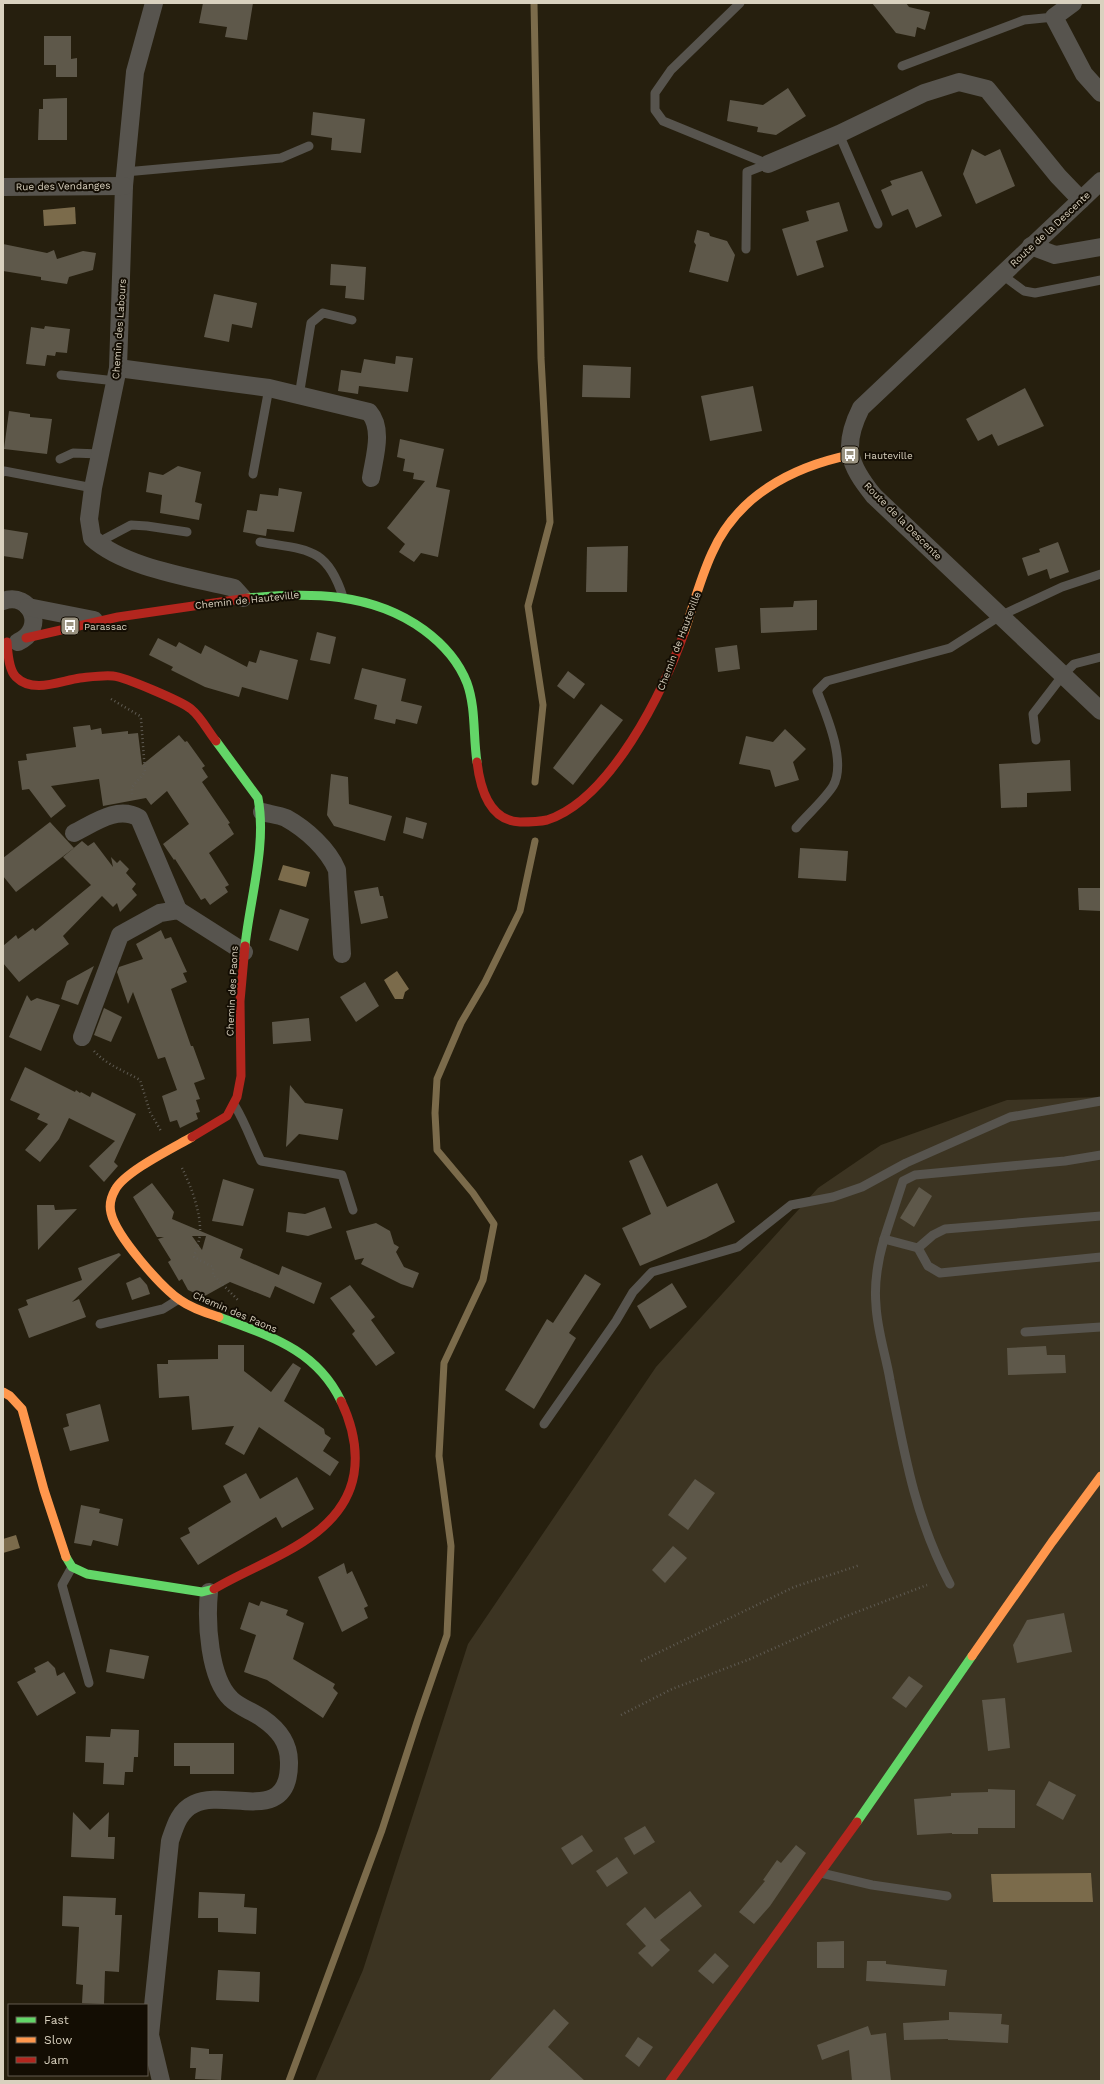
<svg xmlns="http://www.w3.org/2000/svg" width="1104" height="2084" font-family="'Work Sans',sans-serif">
<rect width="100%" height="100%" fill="#261f0e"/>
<path fill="#3c3422" d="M1101,1097v984h-786l48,-111 105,-326 188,-277 162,-179 63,-43 126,-45z"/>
<g fill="#7b6b4b">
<path d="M75,207l1,17 -32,2 -1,-16z"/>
<path d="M283,865l27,7 -4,15 -28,-7z"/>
<path d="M397,971l12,18 -4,3 -2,7h-8l-11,-19z"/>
<path d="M16,1535l4,13 -17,5v-14z"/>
<path d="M1091,1873l2,29h-100l-2,-28z"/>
</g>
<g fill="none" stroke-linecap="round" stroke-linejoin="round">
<g stroke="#7b6b4b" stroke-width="7">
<path d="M534,3l7,355 9,164 -22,84 15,99 -8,77"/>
<path d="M289,2081l93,-251 36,-111 29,-84 4,-89 -12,-90 5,-93 39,-83 11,-56 -21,-31 -36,-43 -2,-37 2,-34 24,-56 24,-41 35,-71 15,-70"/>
</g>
</g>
<g fill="#5e584a" fill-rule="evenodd">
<path d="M203,3h50l-6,37 -22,-3 2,-10 -28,-4z"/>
<path d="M872,3h34l3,4 21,5 -5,18 -8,-3 -2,10 -19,-4z"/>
<path d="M44,36h27v23l6,-1v19h-21v-12h-12z"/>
<path d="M788,88l18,28 -30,19 -19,-3 1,-5 -31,-6 3,-21 33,5z"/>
<path d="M67,98v42h-29l1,-31h4v-10z"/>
<path d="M313,112l52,7 -4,34 -30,-3 1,-12 -21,-3z"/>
<path d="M972,149l13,7 15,-7 15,37 -39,18 -13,-30z"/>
<path d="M922,171l20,45 -26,12 -8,-19 -16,7 -11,-26 11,-5 -2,-4z"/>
<path d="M839,202l9,29 -32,10 8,26 -27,9 -15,-47 27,-8 -3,-10z"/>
<path d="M697,230l12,3 1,3 17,5 8,14 -7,27 -39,-10 7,-27 -2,-3z"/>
<path d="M3,244l44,9 7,-3 3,9 26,-8 13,2 -3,17 -24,7 -2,7 -26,-4v-3l-38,-6z"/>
<path d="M331,264l35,3 -2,33 -19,-2 1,-12 -16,-1z"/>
<path d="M214,294l43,9 -5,25 -20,-4 -3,18 -25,-5z"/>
<path d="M45,326l25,3 -3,24 -11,-1 -1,4 -8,-1 -2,11 -19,-2 5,-37 13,2z"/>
<path d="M396,356l17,2 -5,34 -49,-6 -1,8 -20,-3 3,-21 20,3 3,-14 31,5z"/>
<path d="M583,365l48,2 -1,31 -48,-1z"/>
<path d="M753,386l9,45 -52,10 -9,-45z"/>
<path d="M1025,388l19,38 -46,20 -6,-12 -14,7 -12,-22z"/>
<path d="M9,411l21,3v3l22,2 -5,35 -43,-5z"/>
<path d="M400,439l44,10 -8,38 14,3 -12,67 -17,-4 -7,9 -15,-10 6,-8 -18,-16 38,-47 -12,-2 1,-6 -11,-2 2,-12 -8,-2z"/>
<path d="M178,466l23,6 -6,30 7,2 -3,16 -39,-7 2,-18 -16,-3 3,-20 14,3z"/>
<path d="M279,488l23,4 -8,40 -27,-3 -1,7 -23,-4 4,-22 10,1 3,-17 18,2z"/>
<path d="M3,529l25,4 -5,26 -20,-3z"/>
<path d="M1058,542l11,30 -19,7 -3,-10 -19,7 -6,-18 18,-6 -1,-3z"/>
<path d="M628,546l-1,46h-41l1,-45z"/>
<path d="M817,600v30l-56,3 -1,-25 33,-1 1,-6z"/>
<path d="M317,632l19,5 -6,27 -20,-4z"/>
<path d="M158,638l18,9 3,-5 22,12 4,-9 42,22 2,-6 7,2 4,-13 38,10 -10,40 -46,-13 -3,10 -34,-10 -34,-17 2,-3 -24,-12z"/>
<path d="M737,645l3,24 -22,3 -3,-24z"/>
<path d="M362,668l44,11 -5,22 21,5 -5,18 -21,-5 -1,5 -21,-5 3,-14 -23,-6z"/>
<path d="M568,671l17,13 -11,15 -17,-13z"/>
<path d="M601,704l22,16 -50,65 -20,-17z"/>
<path d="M90,725l1,5 10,-2 1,6 26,-3v3l10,-1 4,32 37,-30 6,7 2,-1 18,25 -3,2 6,9 -6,5 28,41 -2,1 6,10 -25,19 20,32 -4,2 3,5 -18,13 -5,-7 -4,2 -26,-41 -1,1 -11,-16 26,-20 -22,-33 -16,14 -5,-7 -43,8 -4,-27 -48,7 15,20 -15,12 -22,-29 -7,1 -4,-29 9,-1 -1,-6 50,-7 -3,-20z"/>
<path d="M785,729l21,20 -13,13 6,18 -24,7 -5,-17 -31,-6 7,-28 27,6z"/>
<path d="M1070,760l1,31 -44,2v14l-26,1 -2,-44z"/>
<path d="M331,774l17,3 1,27 43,12 -7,25 -51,-15 -7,-11z"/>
<path d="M406,817l21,6 -4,16 -20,-6z"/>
<path d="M50,822l24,26 -58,44 -13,-16v-18z"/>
<path d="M82,841l6,5 6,-4 19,25 -2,-10 6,6 3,-3 9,9 -3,4 10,11 -4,5 5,6 -17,17 -3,-9 -4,4 -11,-11 -39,40 6,8 -50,38 -16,-19v-17l13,-11 2,4 15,-11 2,3 56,-46 -28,-28z"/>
<path d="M800,848l48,3 -2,30 -48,-3z"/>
<path d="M378,887l2,9h3l5,22 -27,6 -7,-33z"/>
<path d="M1078,888h23v23l-22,-1z"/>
<path d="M280,909l29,10 -11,32 -29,-11z"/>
<path d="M161,930l4,9 6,-2 16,35 -4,1 4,9 -16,7 20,57h2l12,33 -11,4 6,16 -4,1 4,12 -4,1 2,6 -18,9 -3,-8 -7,2 -8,-26 15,-6 -12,-33 -7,2 -25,-67 -5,12 -11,-32 2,-5 24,-8 -7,-15z"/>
<path d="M94,966l-16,39 -17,-6 6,-18z"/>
<path d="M365,982l14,24 -23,16 -16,-25z"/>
<path d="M27,995l4,6 6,-3 23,7 -19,46 -32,-14z"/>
<path d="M104,1008l18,9 -11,25 -17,-7z"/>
<path d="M309,1018l2,23 -38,3 -1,-22z"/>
<path d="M25,1067l50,25 1,-2 4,3 1,-1 9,5 2,-5 44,22 -22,48 4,4 -14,16 -15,-16 26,-25 -46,-23 -10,21 -19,23 -15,-12 23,-26 -11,-5 3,-5 -30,-14z"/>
<path d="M290,1085l15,18 38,6 -5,31 -39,-6 -13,13z"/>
<path d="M642,1155l25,52 50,-24 18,39 -29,16 -66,28 -18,-38 29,-14 -22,-53z"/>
<path d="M223,1179l31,10 -11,37 -31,-5z"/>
<path d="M152,1183l22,29 -2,7 71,30 -3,9 39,17 3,-9 40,17 -8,21 -39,-18 -5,12 -40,-16 -27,15 -15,-7 -6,-11 -3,2 -11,-19 3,-2 -13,-21 6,-2h-7l-24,-40zM192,1236h14l-4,14z"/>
<path d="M919,1187l13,9 -18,31 -14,-9z"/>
<path d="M37,1205h17l1,5 22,-1 -39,41z"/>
<path d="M325,1207l7,21 -24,8 -22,-4 2,-20 17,2z"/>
<path d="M376,1223l14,8 4,13 5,3 -3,5 8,15 15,6 -6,15 -12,-4 -40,-20 3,-6 -9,2 -9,-29z"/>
<path d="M119,1253l2,2 -49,47 7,-3 7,18 -57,21 -11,-29 10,-4 -2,-5 56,-20 -4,-12z"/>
<path d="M585,1274l16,10 -32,49 7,5 -42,71 -29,-19 42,-71 6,4z"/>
<path d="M140,1277l7,8 3,9 -18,6 -6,-17z"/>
<path d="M672,1283l15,24 -37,22 -13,-23z"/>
<path d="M350,1285l25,32 -4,3 24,33 -19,13 -24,-32 3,-3 -25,-33z"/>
<path d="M218,1345h26v26l27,21 22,-29 8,5 -17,33 40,28 1,5 6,4 -8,13 16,11 -9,14 -71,-49 -15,28 -19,-11 9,-18 -42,4 -3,-34 -30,2 -2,-34h11v-4l50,-1z"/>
<path d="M1046,1346l1,9h18l1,18 -58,2 -1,-27z"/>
<path d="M100,1404l9,37 -39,10 -7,-23 6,-2 -3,-12z"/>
<path d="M246,1473l14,26 37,-22 17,32 -32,19 -6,-11 -78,48 -18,-27 10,-5 -2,-5 43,-26 -8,-16z"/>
<path d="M695,1479l20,14 -27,37 -20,-15z"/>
<path d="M81,1505l19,4 -1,4 24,6 -5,27 -25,-6 -2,6 -17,-3z"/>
<path d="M673,1546l14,12 -22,25 -13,-13z"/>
<path d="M344,1563l3,11 5,-3 16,35 -4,2 4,10 -26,14 -24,-55z"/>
<path d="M261,1601l27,9 -2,5 18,8 -11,36 42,25 -2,4 5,5 -15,25 -56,-38 -23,-8 12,-37 -16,-6 9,-27 10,4z"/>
<path d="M1064,1613l8,39 -55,11 -4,-18 14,-25z"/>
<path d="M110,1649l39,7 -5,23 -38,-7z"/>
<path d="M48,1661l7,7 2,8 7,-4 12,21 -39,23 -20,-34 19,-10 -2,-4z"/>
<path d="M909,1676l14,10 -17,22 -14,-10z"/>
<path d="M1005,1698l5,50 -22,3 -6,-51z"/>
<path d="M111,1729l28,1 -1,27h-4l-1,15h-8l-1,13 -21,-1 1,-21 -19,-1 1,-26 24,1z"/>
<path d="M174,1743h60v31h-44v-8h-16z"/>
<path d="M1049,1781l27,14 -13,25 -27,-15z"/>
<path d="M988,1789l27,1v38h-37v6h-26v-1l-35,2 -3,-36 37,-3v-3l37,-1z"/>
<path d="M73,1812l17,18 19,-18 -1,25h7l-1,22 -43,-2z"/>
<path d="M645,1826l10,16 -21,13 -10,-17z"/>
<path d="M582,1835l11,16 -21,14 -11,-17z"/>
<path d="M796,1845l10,8 -36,53 -16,18 -15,-12 26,-31 -2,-1 14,-20 4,3z"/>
<path d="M617,1857l11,16 -21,14 -11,-16z"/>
<path d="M690,1891l12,15 -42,34 10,10 -18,17 -14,-14 8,-7 -20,-22 19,-17 10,12z"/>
<path d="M199,1892l46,2 -1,13 13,1 -1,26 -38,-2v-14h-20z"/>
<path d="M63,1896l53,2 -1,17h7l-3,57 -14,-1 -1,33 -22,-1 1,-18 -7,-1 3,-57 -17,-1z"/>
<path d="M844,1941v27h-27v-26z"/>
<path d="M715,1953l14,13 -16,18 -15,-13z"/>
<path d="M867,1961h19v3l61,6 -2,16 -79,-5z"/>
<path d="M218,1970l42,2 -1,30 -43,-2z"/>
<path d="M554,2009l15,14 -21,24 37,34h-96z"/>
<path d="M949,2012l53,2 -1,10 8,1 -1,18 -60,-3v-1l-44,1 -1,-17 46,-3z"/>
<path d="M868,2026l3,9 15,-2 5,48h-39l-3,-31 -27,10 -5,-15z"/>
<path d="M638,2037l15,10 -14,20 -14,-11z"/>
<path d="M191,2047l18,2v5h14l-2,26 -26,-1 1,-11h-6z"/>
</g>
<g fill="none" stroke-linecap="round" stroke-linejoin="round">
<g stroke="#5f5b53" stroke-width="2.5" stroke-dasharray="1 3" stroke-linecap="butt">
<path d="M111,699l29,17 1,3 4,53 -13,15v7"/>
<path d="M94,1051c14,15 29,19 46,29l10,32 11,19"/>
<path d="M182,1168c9,18 19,45 18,64 0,8 -4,17 -6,25l19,10v8l25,25"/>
<path d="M641,1661l153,-74 66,-22"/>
<path d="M621,1715l51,-26 78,-30 94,-42 83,-32"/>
</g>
<g stroke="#57544e" stroke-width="9">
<path d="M740,3l-69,67 -16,23v17l8,11 105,43"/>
<path d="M902,66l122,-46 30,-3"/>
<path d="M839,134l39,90"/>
<path d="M125,172l156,-14 28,-12"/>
<path d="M746,249l1,-77 21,-8"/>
<path d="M1001,274l23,17 11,2 66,-13"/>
<path d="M61,375l55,6"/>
<path d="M299,396l12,-73 12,-10 29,7"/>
<path d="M60,459l13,-6 27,1"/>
<path d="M3,472l1,-1 89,17"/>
<path d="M253,474l16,-86"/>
<path d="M260,542c46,8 67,4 83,55"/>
<path d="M97,543l34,-18 16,1 40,6"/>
<path d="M1036,740l-3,-26 30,-39 11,-11 27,-7"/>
<path d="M796,828c10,-12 29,-29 37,-42 14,-24 -7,-72 -16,-95l10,-10 123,-33 50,-32 62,-29 39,-13"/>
<path d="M235,1106c11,18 17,37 26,55l81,14 11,35"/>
<path d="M884,1239l19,-58 12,-6 150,-14 36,-6"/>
<path d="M918,1248l10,18 12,7 161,-16"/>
<path d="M100,1324l63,-15 16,-10"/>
<path d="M1025,1332l76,-5"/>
<path d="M544,1424l72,-103 17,-29 19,-20 86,-25 53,-42 42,-8 29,-10 44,-24 104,-46 91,-16"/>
<path d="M72,1567l-10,18 27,98"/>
<path d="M950,1584c-35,-66 -46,-132 -60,-204 -4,-24 -13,-50 -14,-75 -2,-21 2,-45 8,-66l34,9 15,-13 12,-6 156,-13"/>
<path d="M821,1873l51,12 75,11"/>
</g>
<g stroke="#57544e" stroke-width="18">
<path d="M154,3l-19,69 -11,114 -6,182 -25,120 -4,31 3,19c33,30 98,39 142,50l9,10"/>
<path d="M1073,3l-19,14 30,57 17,19"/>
<path d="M768,164l71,-30 85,-41 35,-11 28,7 71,87 23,24"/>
<path d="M1101,181l-240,227c-19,38 -13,56 13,88l227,215"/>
<path d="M3,187l121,-1"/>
<path d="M1031,246l24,9 46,-8"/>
<path d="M118,368l151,20 100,24c15,17 5,46 2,66"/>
<path d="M3,601c28,-10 44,28 15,41"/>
<path d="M28,607l66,13"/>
<path d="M262,812c7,2 17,3 24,6 20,11 42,31 51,52l5,84"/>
<path d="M74,833c20,-10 44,-28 65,-15l39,92"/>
<path d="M82,1037l38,-102 40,-22 18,-3 66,42"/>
<path d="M161,2081l-11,-46 20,-194c5,-15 9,-30 24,-37 33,-16 96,23 95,-42 0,-20 -11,-33 -27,-44 -10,-7 -23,-11 -31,-19 -22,-21 -25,-77 -22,-107"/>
</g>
<g stroke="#63d668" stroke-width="9">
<path d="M248,598c61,-6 124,-6 176,32 19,14 34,30 43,53 9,25 6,53 10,79"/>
<path d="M216,741l42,57c9,46 -8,101 -13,148"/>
<path d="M219,1317c50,19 97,32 122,84"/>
<path d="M66,1557l6,10 15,7 115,18 12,-3"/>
<path d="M857,1822l115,-166"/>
</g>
<g stroke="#ff974d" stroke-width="9">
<path d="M684,633c9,-26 16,-54 28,-80 25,-57 80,-86 138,-98"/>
<path d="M192,1137c-19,11 -68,35 -77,53 -4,7 -6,15 -4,23 5,23 50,74 69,87 11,8 26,13 39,17"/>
<path d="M3,1392l7,4 12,13 22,81 22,67"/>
<path d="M972,1656l80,-114 49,-66"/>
</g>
<g stroke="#b3261e" stroke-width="9">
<path d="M26,638l92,-21 130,-19"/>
<path d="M7,642c1,10 1,27 9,35 17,17 44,4 64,1 10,-1 23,-3 33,-2 12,1 70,26 78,33 10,8 17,22 25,32"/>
<path d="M477,762c3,25 12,59 43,60 10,0 18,0 27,-2 63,-20 117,-129 137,-187"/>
<path d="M192,1137l35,-21 10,-19 4,-21 -1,-75 5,-55"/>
<path d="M214,1589c50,-30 129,-50 140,-115 4,-25 -2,-50 -13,-73"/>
<path d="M670,2081l187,-259"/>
</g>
</g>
<defs>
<g id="bus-square" transform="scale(1)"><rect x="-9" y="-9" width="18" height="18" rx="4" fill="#9a9381" stroke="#130d03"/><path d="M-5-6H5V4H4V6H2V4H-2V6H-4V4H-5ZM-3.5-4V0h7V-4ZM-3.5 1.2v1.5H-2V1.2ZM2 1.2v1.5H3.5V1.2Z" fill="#fff"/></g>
</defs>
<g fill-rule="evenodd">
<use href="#bus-square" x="850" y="455"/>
<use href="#bus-square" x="70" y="626"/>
</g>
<g text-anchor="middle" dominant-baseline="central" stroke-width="4" stroke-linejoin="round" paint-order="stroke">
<g font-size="10" fill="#d9d1bf" stroke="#130d03">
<text transform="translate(63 186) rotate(-1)">Rue des Vendanges</text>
<text transform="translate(1050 229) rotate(-43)">Route de la Descente</text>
<text transform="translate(119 329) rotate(-86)">Chemin des Labours</text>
<text transform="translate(903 521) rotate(45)">Route de la Descente</text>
<text transform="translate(247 600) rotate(-6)">Chemin de Hauteville</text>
<text transform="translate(679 641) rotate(-69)">Chemin de Hauteville</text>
<text transform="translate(232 991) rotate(-87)">Chemin des Paons</text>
<text transform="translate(235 1312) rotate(23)">Chemin des Paons</text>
</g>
<g font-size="10" fill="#d9d1bf" stroke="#130d03" text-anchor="start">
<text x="864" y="455">Hauteville</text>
<text x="84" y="626">Parassac</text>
</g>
</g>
<rect width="1104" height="2084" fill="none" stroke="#d9d1bf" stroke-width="8"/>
<rect x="8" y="2004" width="140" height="72" fill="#130d03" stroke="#625b4e"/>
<rect x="16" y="2017" width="20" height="6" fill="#63d668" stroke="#625b4e"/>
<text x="44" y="2024" font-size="12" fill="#d9d1bf">Fast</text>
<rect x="16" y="2037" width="20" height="6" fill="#ff974d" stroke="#625b4e"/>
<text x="44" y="2044" font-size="12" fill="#d9d1bf">Slow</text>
<rect x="16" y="2057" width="20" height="6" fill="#b3261e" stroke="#625b4e"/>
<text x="44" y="2064" font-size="12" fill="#d9d1bf">Jam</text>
</svg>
